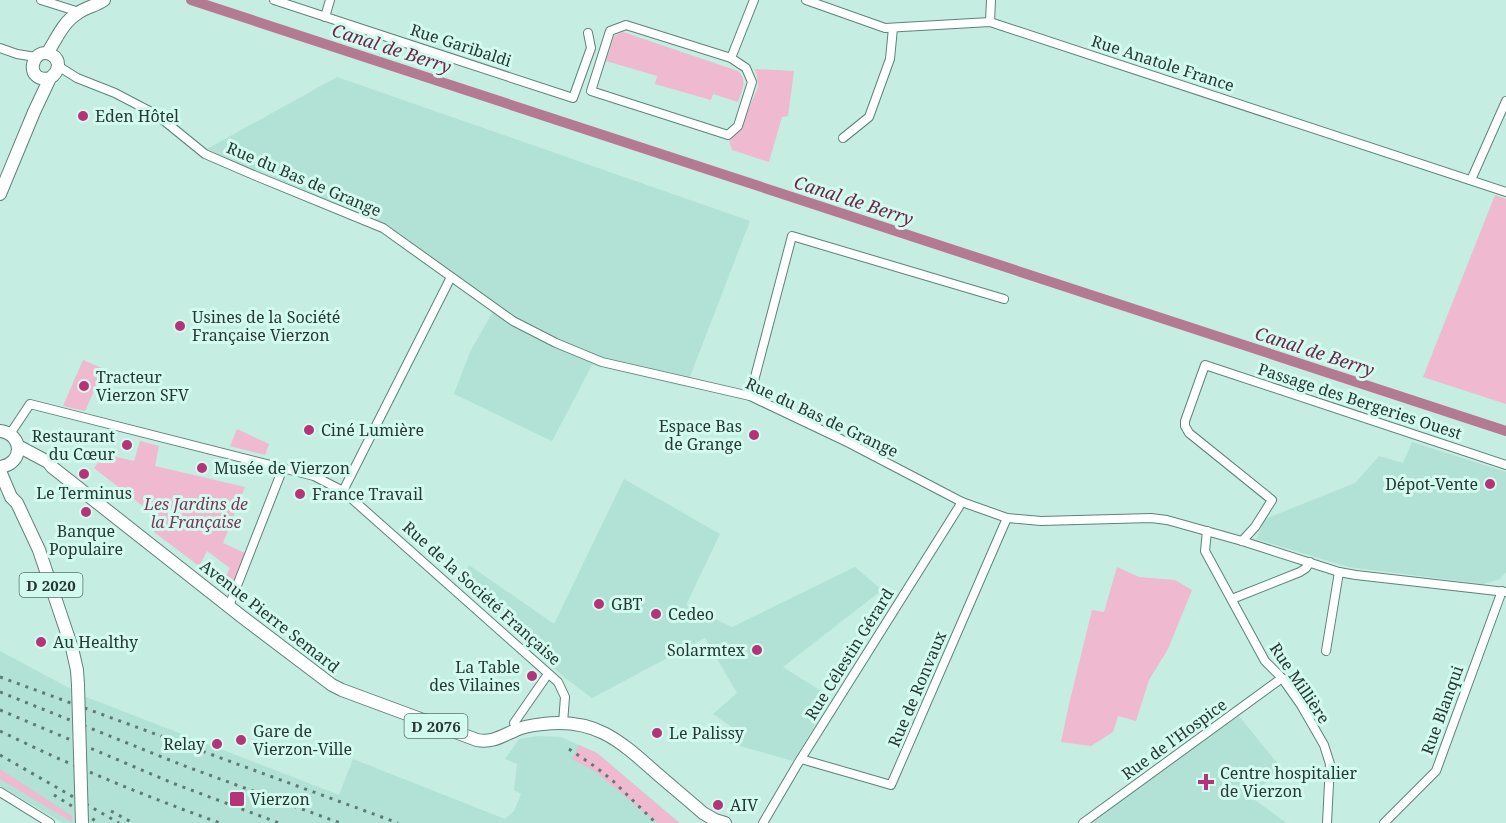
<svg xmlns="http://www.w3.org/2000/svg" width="1506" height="823" font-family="'Noto Serif',serif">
<rect width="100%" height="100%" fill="#c5ede2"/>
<g fill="#b1e2d5">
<path d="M337,77l413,144 -64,166 -94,-22 -40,76 -98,-47 16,-42 26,-46 -109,-81 -180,-76z"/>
<path d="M1412,442l94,30v100l-6,7 -17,5 -135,-17 -92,-28 9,-20 90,-36 24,-27 24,7z"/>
<path d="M624,479l96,55 -34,71 46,22 123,-60 27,23 -99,77 49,31 -39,63 -64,-18 7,-13 -23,-16 24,-21 -32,-55 -113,60 -27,-20 -105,-94 9,-19 85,59z"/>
<path d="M0,651l86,46 253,98 14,-36 152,60 9,-8 7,-17 -7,-4 3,-26 -12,-5 14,-20 18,-3 24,1 36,16 83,70h-617l-63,-37z"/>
<path d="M1239,716l43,53 -33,27 38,27h-198z"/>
</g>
<g fill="#efb9cf">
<path d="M623,32l115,39c10,10 4,19 0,31l-25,-8 -2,6 -56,-16 2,-8 -51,-15 8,-25z"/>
<path d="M755,69l39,2 -6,45 -6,1 -13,45 -37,-12 -3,-9 11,-12 18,-42 -1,-12z"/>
<path d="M1495,195l11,4v205l-83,-27z"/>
<path d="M83,360l21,9 -19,42 -22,-5z"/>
<path d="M237,429l32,15 -4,11 -35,-9z"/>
<path d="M140,441l19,5 -4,20 90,21 -22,56 22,10 -14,36 -9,-4 8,-17 -23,-17 -8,15 -45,-34 8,-11 -68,-53 10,-13 7,5 1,-4 22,5z"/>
<path d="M1117,567l22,10 36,3 17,10 -24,59 -19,31 -13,41 -18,-5 -5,16 -22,14 -30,-4 9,-42 22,-90 12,2z"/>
<path d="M579,745l18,8 82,70h-22l-61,-51 -24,-13z"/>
<path d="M0,769l72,47v6l-72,-43z"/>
</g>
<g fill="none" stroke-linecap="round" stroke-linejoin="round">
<path stroke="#b47a92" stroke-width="10" d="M191,0l1315,431"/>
<g stroke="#5e8379" stroke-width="10">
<g id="street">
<path d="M41,0l38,12"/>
<path d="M274,0l299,98 18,-50 -3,-15"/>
<path d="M806,0l79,28 105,-6 516,170"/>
<path d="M325,17l5,-17"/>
<path d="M990,22l1,-22"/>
<path d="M626,25l105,33 15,10 6,14 -14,44 -10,9 -137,-44 19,-60z"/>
<path d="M0,48l17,6 19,3"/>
<path d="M731,58l23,-58"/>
<path d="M58,66l19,12 38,15 42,22 48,39 51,22 127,52 130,93 43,22 46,19 148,34 99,47 113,59 45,16 34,3 110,-3 16,2 75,21 97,31 17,3 150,17"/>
<path d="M843,138l26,-21 21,-58 3,-31"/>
<path d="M1471,180l35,-79"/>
<path d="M750,396l42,-160 212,63"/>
<path d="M10,434l20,-30 284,72 29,15 215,191 7,15 -2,26"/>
<path d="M343,491l108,-214"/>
<path d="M1207,531l-2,20 60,110 17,17 19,27 23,40 6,19 -3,59"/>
<path d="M1242,541l13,-14 17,-27 -83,-67 -4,-7v-5l20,-56 301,100"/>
<path d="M1232,599l68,-27 6,-4 4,-6"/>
<path d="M229,606l54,-138"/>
<path d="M1326,651l13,-79"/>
<path d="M514,723l34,-49"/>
<path d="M801,759l90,26 116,-267"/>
<path d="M0,792l50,31"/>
<path d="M763,823l34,-58 165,-263"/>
<path d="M1083,823l199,-145"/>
<path d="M1384,823l52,-52 66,-180"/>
</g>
</g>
<g stroke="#5e8379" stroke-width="14">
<g id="primary">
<path d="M46,53l2,-1c9,-14 15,-30 30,-39 8,-6 18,-7 26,-13"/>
<path d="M0,194l34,-82 16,-34c8,-5 12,-17 2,-23 -21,-11 -29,29 -2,23"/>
<path d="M0,431c24,3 24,33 0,36"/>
<path d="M18,446l30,16 4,5 189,149 91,69 10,5 135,50c15,3 25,-4 39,-10 8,-4 18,-5 27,-6 51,-6 75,15 111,47 16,14 33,28 49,42l12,7 10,3"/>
<path d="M0,471l11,26 6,6 22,47 33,98 5,22 1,15"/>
</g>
</g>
<use href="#street" stroke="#fff" stroke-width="8"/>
<use href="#primary" stroke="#fff" stroke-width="12"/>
<g stroke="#607972" stroke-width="3" stroke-dasharray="3 6" stroke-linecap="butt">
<path d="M0,677l398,146"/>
<path d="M0,692l182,73 158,58"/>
<path d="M0,710l175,74 104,39"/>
<path d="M0,731c71,35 145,65 220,92"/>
<path d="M569,749l28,19 16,13 43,42"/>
<path d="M0,755l119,68"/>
<path d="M54,795l45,28"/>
<path d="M111,811l22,12"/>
</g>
<g stroke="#5e8379" stroke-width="14" stroke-linecap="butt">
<path id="primary-bridge" d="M78,685l4,138"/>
</g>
<use href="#primary-bridge" stroke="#fff" stroke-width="12"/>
</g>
<g fill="#b73379" stroke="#d2faef" stroke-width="2">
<circle cx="83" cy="116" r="6"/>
<circle cx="180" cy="326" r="6"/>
<circle cx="84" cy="386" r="6"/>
<circle cx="309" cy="430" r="6"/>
<circle cx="754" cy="435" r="6"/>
<circle cx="127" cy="445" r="6"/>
<circle cx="202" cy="468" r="6"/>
<circle cx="84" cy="474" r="6"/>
<circle cx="1490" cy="484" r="6"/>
<circle cx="300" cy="494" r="6"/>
<circle cx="86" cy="512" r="6"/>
<circle cx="599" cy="604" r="6"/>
<circle cx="656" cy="614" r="6"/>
<circle cx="41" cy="642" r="6"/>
<circle cx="757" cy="650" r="6"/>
<circle cx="532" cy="676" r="6"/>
<circle cx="657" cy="733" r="6"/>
<circle cx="241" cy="740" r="6"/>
<circle cx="217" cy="744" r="6"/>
<path d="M1203 773h6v6h6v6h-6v6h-6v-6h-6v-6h6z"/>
<rect x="229" y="791" width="16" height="16" rx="3"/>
<circle cx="718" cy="805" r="6"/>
</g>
<g text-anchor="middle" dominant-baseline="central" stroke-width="6" stroke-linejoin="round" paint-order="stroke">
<g fill="#d2faef" stroke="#5b726c" stroke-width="1.5">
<rect x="19.5" y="573" width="63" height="24" rx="4.5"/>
<rect x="404.5" y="714" width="63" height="24" rx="4.5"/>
</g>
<g font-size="15" font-weight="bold" fill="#283834">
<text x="51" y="585">D 2020</text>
<text x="436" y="726">D 2076</text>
</g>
<g font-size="16" fill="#283834" stroke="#d2faef">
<text transform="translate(461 45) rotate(18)">Rue Garibaldi</text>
<text transform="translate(1163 63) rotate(18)">Rue Anatole France</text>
<text transform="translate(304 179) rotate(23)">Rue du Bas de Grange</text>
<text transform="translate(1360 401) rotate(18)">Passage des Bergeries Ouest</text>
<text transform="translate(822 417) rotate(25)">Rue du Bas de Grange</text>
<text transform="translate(482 593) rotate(42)">Rue de la Société Française</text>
<text transform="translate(270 616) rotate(38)">Avenue Pierre Semard</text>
<text transform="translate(849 654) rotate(-58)">Rue Célestin Gérard</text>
<text transform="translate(1300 683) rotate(56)">Rue Millière</text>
<text transform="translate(917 689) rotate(-67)">Rue de Ronvaux</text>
<text transform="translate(1442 710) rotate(-70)">Rue Blanqui</text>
<text transform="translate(1174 739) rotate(-36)">Rue de l'Hospice</text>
</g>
<g font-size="16" fill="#283834" stroke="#d2faef" text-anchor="start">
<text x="95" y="116">Eden Hôtel</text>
<text x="192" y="317">Usines de la Société<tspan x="192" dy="18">Française Vierzon</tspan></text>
<text x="96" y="377">Tracteur<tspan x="96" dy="18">Vierzon SFV</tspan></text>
<text x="742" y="426" text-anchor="end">Espace Bas<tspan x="742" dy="18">de Grange</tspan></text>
<text x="321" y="430">Ciné Lumière</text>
<text x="115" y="436" text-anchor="end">Restaurant<tspan x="115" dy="18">du Cœur</tspan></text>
<text x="214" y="468">Musée de Vierzon</text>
<text x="1478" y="484" text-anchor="end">Dépot-Vente</text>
<text x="84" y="493" text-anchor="middle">Le Terminus</text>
<text x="312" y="494">France Travail</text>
<text x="86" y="531" text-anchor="middle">Banque<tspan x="86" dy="18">Populaire</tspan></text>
<text x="611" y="604">GBT</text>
<text x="668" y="614">Cedeo</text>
<text x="53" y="642">Au Healthy</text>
<text x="745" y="650" text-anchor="end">Solarmtex</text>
<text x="520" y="667" text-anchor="end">La Table<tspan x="520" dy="18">des Vilaines</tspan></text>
<text x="253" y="731">Gare de<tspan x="253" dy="18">Vierzon-Ville</tspan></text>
<text x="669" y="733">Le Palissy</text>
<text x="205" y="744" text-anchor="end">Relay</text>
<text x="1220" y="773">Centre hospitalier<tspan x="1220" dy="18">de Vierzon</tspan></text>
<text x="250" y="799">Vierzon</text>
<text x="730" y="805">AIV</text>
</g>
<g font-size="16" font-style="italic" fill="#7f3659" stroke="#d2faef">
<text x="196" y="504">Les Jardins de<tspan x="196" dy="18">la Française</tspan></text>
</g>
<g font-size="18" font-style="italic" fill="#6f284b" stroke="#d2faef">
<text transform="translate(392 48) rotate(18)">Canal de Berry</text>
<text transform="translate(854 200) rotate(18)">Canal de Berry</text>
<text transform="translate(1315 351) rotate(18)">Canal de Berry</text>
</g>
</g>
</svg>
